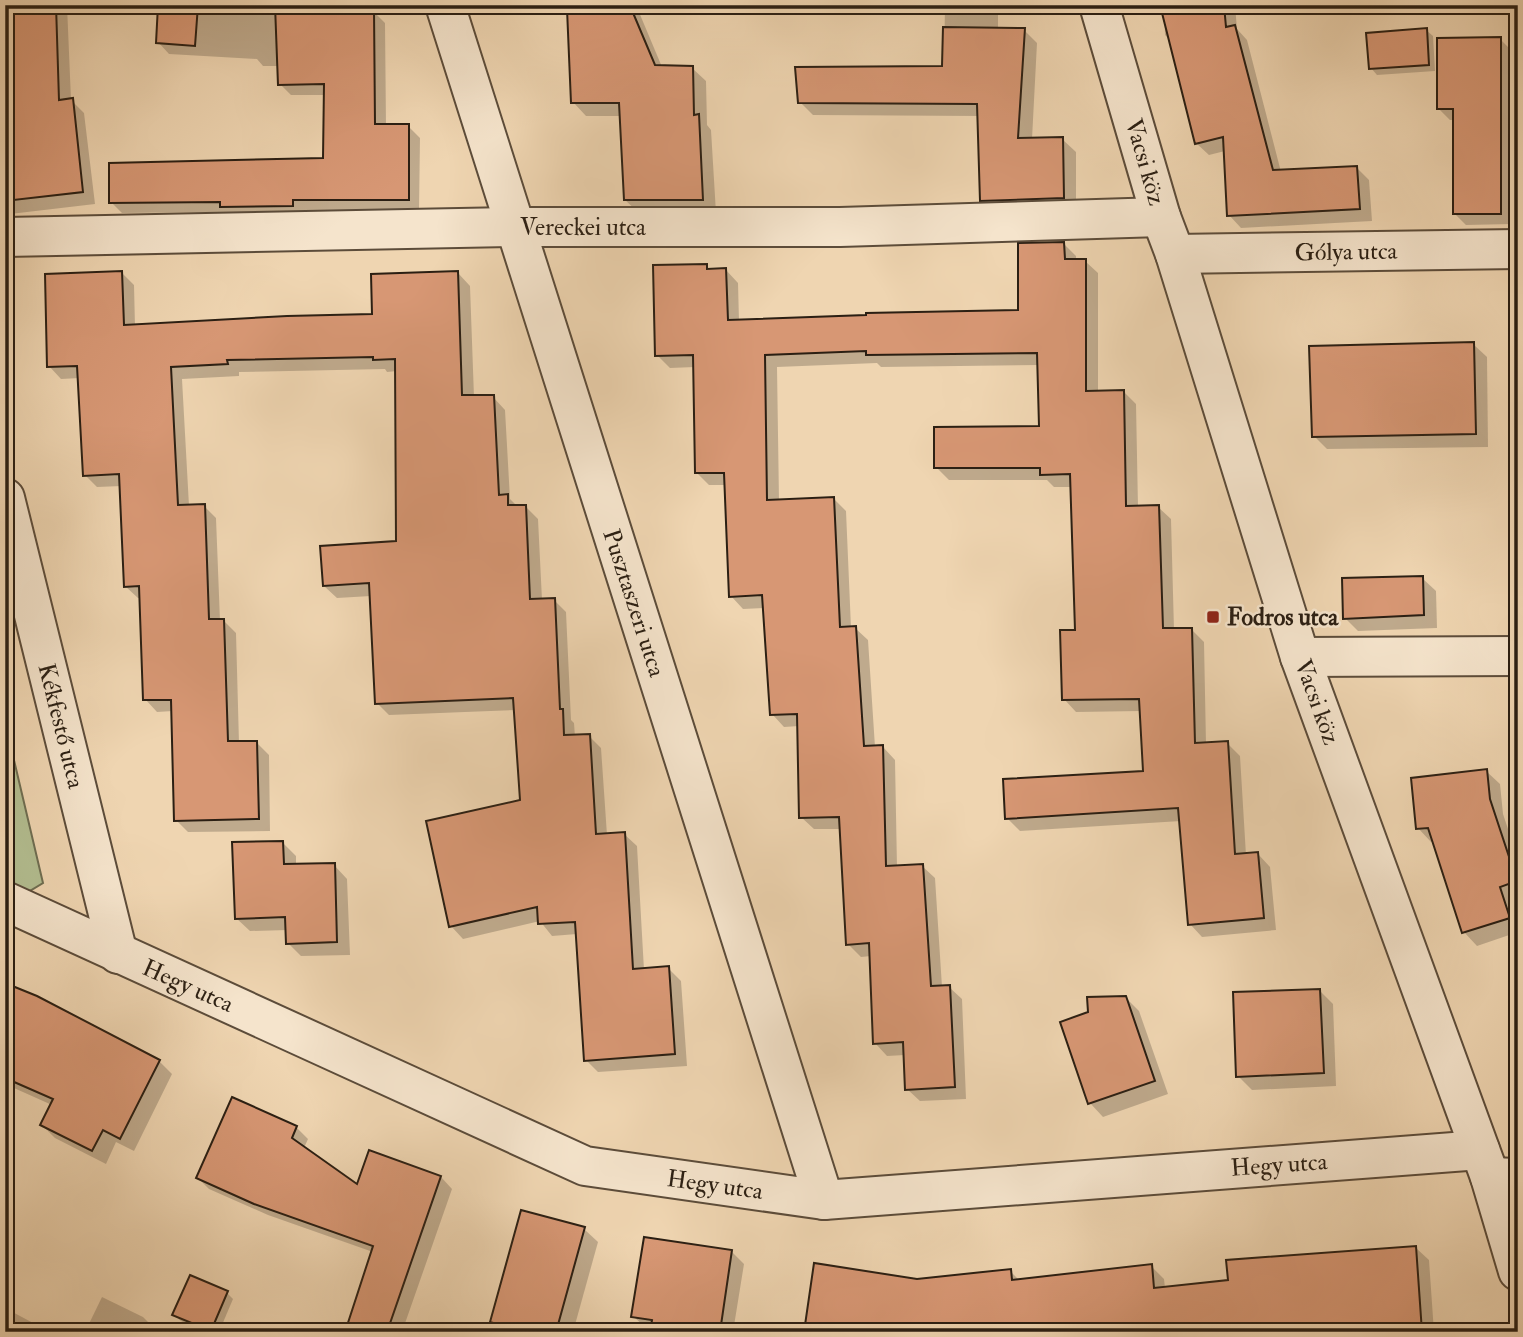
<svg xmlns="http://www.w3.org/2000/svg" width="1523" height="1337" font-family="'IM FELL Double Pica',serif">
<rect width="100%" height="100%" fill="#efd5b1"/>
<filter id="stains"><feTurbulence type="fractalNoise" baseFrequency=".00286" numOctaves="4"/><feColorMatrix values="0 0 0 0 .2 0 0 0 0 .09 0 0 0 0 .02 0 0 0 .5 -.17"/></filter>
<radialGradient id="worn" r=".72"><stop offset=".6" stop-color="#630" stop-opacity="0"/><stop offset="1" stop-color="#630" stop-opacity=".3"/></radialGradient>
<path fill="#b3be91" stroke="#6f6e52" stroke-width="2" d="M5,722l38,161 -25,15 -13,-6z"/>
<g fill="#0003">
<path d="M5,5h62l4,95 13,13 11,91 -85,10 -5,-5z"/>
<path d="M160,5h189l5,6 20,1 11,11 1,103h22l12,12 -1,73h-115v6l-71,1 -6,-6 -105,1 -11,-11 214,-42v-65h-34l-11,-11v-18h-17l-6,-7 -88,-5 -11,-12z"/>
<path d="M568,5h68l26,62 30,1 14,13 1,44 4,5 5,83h-77l-14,-13 -4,-84h-35l-13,-14z"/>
<path d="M945,5h53v25h26l13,13 -5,96h30l14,13v59l-80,2 -14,-13 -3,-84 -166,-1 -13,-13 144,-34z"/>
<path d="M1164,5h71l2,24 10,11 34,132 76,-4 12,12 3,41 -131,7 -12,-13 -4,-64 -16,4 -13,-12 -25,-102 -6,-6z"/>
<path d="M1426,30l7,6 2,35 -58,4 -6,-7z"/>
<path d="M1500,39l11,11 1,74h6v67l-6,1v32l-46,1 -12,-12v-93h-4l-12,-12z"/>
<path d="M1064,244l12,12v5h9l13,12v119h26l12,12 2,103h20l13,12 3,111 17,-1 13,13 2,102 21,-1 13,13 6,99 12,-1 12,13 6,63 -74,7 -12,-13 -9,-103 -161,10 -13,-13 137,-45 -3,-62 -65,1 -12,-13 13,-67 -5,-145h-18l-7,-7h-98l-13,-13 105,-40 -2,-62 -158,2 -4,-4 -100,4 2,134 54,-3 13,13 5,117h4l13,12 7,107h8l12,13 2,107 25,-1 13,12 7,109h7l13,12 4,100 -46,2 -13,-12 -2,-34 -18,1 -12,-13 -4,-87 -10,1 -13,-13 -7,-115h-27l-13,-12 -2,-91 -15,1 -12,-13 -8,-106 -21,1 -12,-13 -5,-111h-17l-12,-12 -2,-106 -25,1 -13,-13 49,-89 5,5 15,-1 12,13 1,38 281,-9z"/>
<path d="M122,273l12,12 1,42 239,-11 84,-43 12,13 4,111h19l12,13 5,89 8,8 7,-1 13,13 4,81h12l12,12 5,108 3,3 1,14 14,-1 12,12 6,87 17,-1 13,12 7,124 24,-2 13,13 6,85 -89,6 -12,-12 -9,-126 -25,2 -12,-15 -77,18 -12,-13 71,-125 -6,-91 -127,5 -12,-12 -6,-107 -34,2 -13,-12 74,-43 -1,-172 -10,1 -2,-3 -146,3v4l-57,3 7,127h15l12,12 4,103 3,-1 13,13 3,110 17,-1 13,13 1,76 -82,1 -12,-12 -3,-109 -16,1 -12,-13 -4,-101h-3l-13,-12 -3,-100 -25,1 -12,-12 -5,-97 -19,1 -12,-13z"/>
<path d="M1473,344l14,13 1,90 -161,2 -13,-13z"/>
<path d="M1422,578l14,13 1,37 -79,3 -13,-13z"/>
<path d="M1486,771l14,13 3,30 15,45v39l-6,2 6,17v15l-41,14 -13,-14 -30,-91 -3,1 -13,-14z"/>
<path d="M283,843l13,13v10l38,-1 13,14 3,76 -49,1 -13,-13v-13l-38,1 -14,-13z"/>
<path d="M5,985l154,76 13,13 -38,77 -18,-9 -10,22 -51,-26 -13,-13 10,-20 -47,-21z"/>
<path d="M1319,990l14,14 3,82 -84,4 -14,-14z"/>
<path d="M1126,998l13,13 29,83 -65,23 -13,-14v-90z"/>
<path d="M296,1127l12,12 -4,9 54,39 83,-10 11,12 -50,143h-56l27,-80 -105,-37 -59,-26 -11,-11z"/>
<path d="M584,1229l14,13 -25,90h-71l-10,-10z"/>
<path d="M1416,1248l13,12 5,72h-629l112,-52 93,-9 10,10 131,-15 13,13 1,9 64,-6z"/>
<path d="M732,1252l12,12 -11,68h-81v-2l-6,-2 -13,-12z"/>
<path d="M227,1293l6,6 -14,33h-13l-25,-11 -7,-6z"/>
<path d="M102,1297l41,20 12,12 -1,3h-69z"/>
<path d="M5,1308l45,24h-45z"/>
</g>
<g fill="#d79774" stroke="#2b1f13" stroke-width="2">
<path d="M5,5h51l3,95 14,-2 10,94 -78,9z"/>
<path d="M158,5h40l-3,41 -39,-3z"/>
<path d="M275,5h68v5h31l1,114h34v76h-116v6l-73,1v-5l-111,1v-40l214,-5 1,-74 -46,1z"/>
<path d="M1160,5h64l2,22 9,-2 38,145 84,-4 3,43 -133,7 -4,-79 -28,7z"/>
<path d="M631,8l24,57 38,1 1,49 5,-1 4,86h-79l-5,-97h-48l-4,-94z"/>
<path d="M943,27l82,1 -7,110 45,-1 1,61 -84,3 -3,-97 -179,-1 -3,-36 147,-1z"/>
<path d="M1427,28l2,37 -60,4 -3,-36z"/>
<path d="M1501,37v177h-48v-105h-16v-71z"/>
<path d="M1064,242l1,17h21v132l38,-1 2,116 33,-1 4,123h29l3,115 33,-2 7,113 23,-2 6,66 -76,7 -10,-117 -173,11 -2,-40 140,-8 -4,-72 -77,1 -2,-70h15l-5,-156 -30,1v-7h-106v-41l105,-1 -2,-73 -171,2v-4l-101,4 2,145 67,-3 6,130 16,-1 8,120 19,-1 3,121 37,-2 8,122 19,-1 5,102 -50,3 -2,-48 -30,2 -4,-101 -23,2 -7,-128 -40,1 -2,-104 -27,1 -8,-120 -33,2 -5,-124h-29l-2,-118 -38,1 -2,-91 54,-1v5l19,-1 2,52 138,-5v-2l152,-3v-67z"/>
<path d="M122,271l2,54 163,-9 85,-2 -1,-40 87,-3 4,124h32l5,100 9,-1v11h18l4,94 25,-1 5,111h3l1,26 26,-1 6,100 29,-2 8,137 36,-3 6,88 -91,7 -9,-139 -37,2 -1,-17 -88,20 -23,-106 94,-21 -7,-102 -138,6 -6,-121 -46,3 -3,-40 76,-5 -1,-182 -22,1v-3l-146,3 1,4 -57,3 7,138 27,-1 4,115h15l4,122h29l2,78 -85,2 -3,-121h-28l-4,-114 -15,1 -5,-113 -36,2 -6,-110 -30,1 -2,-93z"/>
<path d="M1474,342l2,92 -164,3 -3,-91z"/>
<path d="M1423,576l1,39 -81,4 -1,-41z"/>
<path d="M1487,769l3,30 27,82 -17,6 10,31 -48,15 -34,-105 -12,1 -5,-51z"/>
<path d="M283,841l1,23 51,-1 2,79 -51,2 -1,-27 -50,2 -3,-77z"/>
<path d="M5,983l32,13 123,64 -40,79 -17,-9 -11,21 -52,-26 13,-26 -48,-21z"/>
<path d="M1320,989l4,84 -88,4 -3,-85z"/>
<path d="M1126,996l29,85 -67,23 -28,-82 28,-10 -1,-15z"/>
<path d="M232,1097l65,29 -5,12 65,46 12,-34 72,26 -54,156h-42l28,-86 -119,-42 -58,-26z"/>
<path d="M521,1210l64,17 -29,105h-33l-33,-10z"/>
<path d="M644,1237l88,13 -12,82h-70l2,-12 -21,-3z"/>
<path d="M1416,1246l6,86h-618l10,-69 103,16 94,-10 1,11 140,-16 2,24 74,-8 -2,-20z"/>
<path d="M190,1275l38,16 -17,40 -39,-16z"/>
</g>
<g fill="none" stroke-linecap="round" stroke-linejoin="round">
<g stroke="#5c4c3a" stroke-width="42">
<g id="minor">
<path d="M445,5l379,1195"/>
<path d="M5,237l509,-10h326l321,-10"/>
<path d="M1175,254l343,-5"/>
<path d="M5,498l113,456"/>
<path d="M1300,657l218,-1"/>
<path d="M5,901l580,265 239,34 656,-50"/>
<path d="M1490,1177l28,1"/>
</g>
</g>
<g stroke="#5c4c3a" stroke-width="42">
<path id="tertiary" d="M1099,5l62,212 14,37 125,403 190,520 28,94"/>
</g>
<use href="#minor" stroke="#f5e4cc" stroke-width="38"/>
<use href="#tertiary" stroke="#f5e4cc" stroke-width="38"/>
</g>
<rect fill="#8f2418" stroke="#f5e4cc" stroke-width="2.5" x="1206" y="610" width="14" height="14" rx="3.5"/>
<g text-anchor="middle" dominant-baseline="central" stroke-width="5" stroke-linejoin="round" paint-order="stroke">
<g font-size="24" fill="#2b1f13" stroke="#f5e4cc">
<text transform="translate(1145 162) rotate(74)">Vacsi köz</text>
<text x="583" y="227">Vereckei utca</text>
<text transform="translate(1346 252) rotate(-1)">Gólya utca</text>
<text transform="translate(634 603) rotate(72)">Pusztaszeri utca</text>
<text transform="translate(1317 702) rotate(70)">Vacsi köz</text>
<text transform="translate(61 726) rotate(76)">Kékfestő utca</text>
<text transform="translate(188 986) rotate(24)">Hegy utca</text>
<text transform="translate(1279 1165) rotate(-4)">Hegy utca</text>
<text transform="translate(715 1185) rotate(8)">Hegy utca</text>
</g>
<g font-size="24" font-weight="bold" fill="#2b1f13" stroke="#f5e4cc" text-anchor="start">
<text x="1227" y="617">Fodros utca</text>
</g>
</g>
<rect width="1523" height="1337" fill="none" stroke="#efd5b1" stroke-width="28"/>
<rect x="7" y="7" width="1509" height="1323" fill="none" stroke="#2b1f13" stroke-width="3.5"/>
<rect x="14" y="14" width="1495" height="1309" fill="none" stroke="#2b1f13" stroke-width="2"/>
<rect width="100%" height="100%" filter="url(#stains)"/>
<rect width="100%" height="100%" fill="url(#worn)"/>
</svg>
